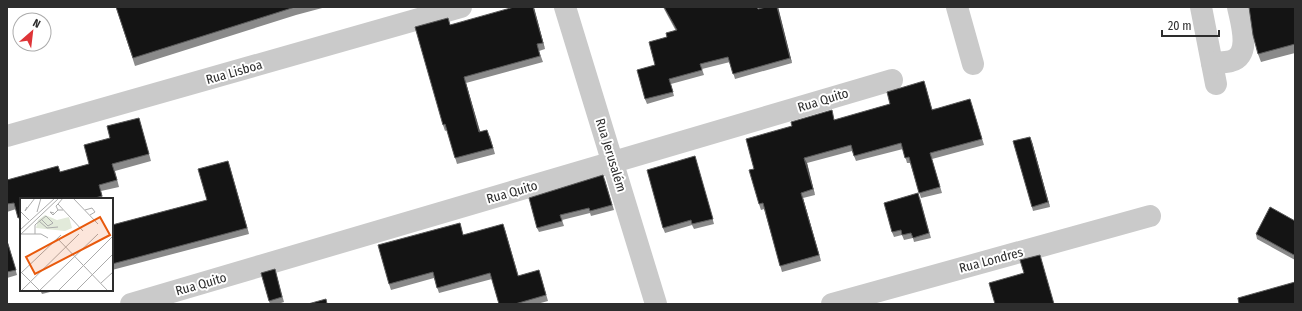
<svg xmlns="http://www.w3.org/2000/svg" width="1302" height="311" font-family="'Fira Sans Condensed',sans-serif">
<rect width="100%" height="100%" fill="#fff"/>
<g fill="none" stroke-linecap="round" stroke-linejoin="round">
<g stroke="#cacaca" stroke-width="22">
<path d="M565,7l91,297"/>
<path d="M957,7l16,57"/>
<path d="M1201,7l15,77"/>
<path d="M1212,63c6,-1 13,0 19,-2 21,-6 10,-39 7,-54"/>
<path d="M7,136l454,-129"/>
<path d="M131,304l761,-224"/>
<path d="M832,304l318,-88"/>
</g>
</g>
<g fill="#8a8a8a">
<path d="M116,7h210l-30,8 -161,51z"/>
<path d="M534,7l11,42 -6,2 4,11 -77,21 14,49 10,4 5,18 -38,10 -10,-34 -2,1 -2,-6 7,-100z"/>
<path d="M663,7h95v2l8,-2h12l14,56 -57,16 -5,-17 -28,7 2,6 -33,9 3,12 -27,8 -2,-5 10,-34 12,-28 9,-6z"/>
<path d="M1295,7v46l-34,9 -3,-8z"/>
<path d="M926,87l6,22 40,-4 12,40 -52,14 10,34 -21,5 -11,-35h-3l-4,-14 -47,12 -4,-10 -45,12 8,32 -12,3 18,63 -39,11 -18,-63 -3,1 -2,-6 -5,-35 81,-49 55,-16z"/>
<path d="M139,118l12,43 -36,10 4,16 -18,4 2,8h-82v25l-5,-15 -9,3v-32l53,-8 29,-8 21,-26z"/>
<path d="M1032,142l18,65 -17,4 -1,-4z"/>
<path d="M695,156l19,68 -20,5 -2,-4 -27,8 -2,-5z"/>
<path d="M228,161l21,73 -137,36v-45l95,-25z"/>
<path d="M605,180l9,30 -23,6 -1,-3 -28,7 2,6 -25,6 -2,-4z"/>
<path d="M920,198l11,40 -17,4 -1,-4 -9,2 -2,-5 -8,2 -2,-5z"/>
<path d="M1295,221v39l-38,-21 -1,-5z"/>
<path d="M460,223l3,12 42,-5 13,46h23l7,25 -11,3h-38l-7,-25 -53,14 -5,-15 -43,12 -2,-6z"/>
<path d="M7,241l2,5 8,29 -10,3z"/>
<path d="M275,269l9,33 -6,2h-8l-1,-3z"/>
<path d="M40,290h18l-16,4z"/>
</g>
<g fill="#5a5a5a">
<path d="M533,7l1,1 11,41 -2,-6z"/>
<path d="M777,7h1l14,56 -2,-5z"/>
<path d="M464,77l2,6 16,55 -3,-6z"/>
<path d="M1030,137l2,5 18,65 -2,-5z"/>
<path d="M804,158l3,5 8,32 -2,-6z"/>
<path d="M228,161l2,6 19,67 -2,-6z"/>
<path d="M801,193l2,5 18,63 -2,-6z"/>
<path d="M503,224l2,6 15,51 -2,-5z"/>
</g>
<g fill="#141414" stroke="#5a5a5a">
<path d="M116,7h179l-162,51z"/>
<path d="M514,7h19l10,36 -6,1 3,12 -76,21 15,55 8,-2 6,18 -38,10 -10,-34 -2,1 -28,-98 33,-9 2,7z"/>
<path d="M664,7h93l1,2 8,-2h11l13,51 -57,16 -5,-17 -28,7 2,6 -33,9 4,13 -28,7 -8,-29 18,-5 -6,-23 18,-5 -1,-4 11,-3z"/>
<path d="M1249,7h46v37l-37,10 -5,-19z"/>
<path d="M924,81l8,29 38,-11 12,40 -52,14 10,34 -21,6 -10,-36 -4,1 -4,-15 -47,13 -3,-11 -47,13 9,31 -12,4 18,62 -39,11 -17,-63 -4,1 -10,-34 5,-1 -8,-30 46,-13 -1,-4 41,-12 2,10 56,-16 -3,-12z"/>
<path d="M139,118l10,36 -37,10 5,16 -18,5 3,11 -10,3h-71v18l-3,1 -4,-15 -7,1v-24l51,-14 2,6 29,-8 -5,-19 26,-7 -3,-12z"/>
<path d="M1030,137l18,65 -16,5 -19,-66z"/>
<path d="M695,156l18,63 -21,5 -1,-4 -28,8 -16,-58z"/>
<path d="M228,161l19,67 -135,36v-39l95,-25 -9,-31z"/>
<path d="M603,175l9,30 -22,6 -1,-3 -29,7 2,6 -25,7 -8,-30z"/>
<path d="M918,193l11,40 -16,5 -2,-5 -9,2 -1,-5 -9,2 -8,-29z"/>
<path d="M1270,207l25,14v32l-1,2 -38,-21z"/>
<path d="M460,223l3,12 40,-11 15,52 21,-6 7,25 -31,9h-16l-9,-31 -53,15 -4,-16 -44,12 -11,-39z"/>
<path d="M7,241l9,29 -9,2z"/>
<path d="M1040,255l14,49h-59l-6,-21 35,-10 -4,-13z"/>
<path d="M275,269l7,28 -13,4 -8,-28z"/>
<path d="M1295,282v22h-56l-1,-6z"/>
<path d="M326,299l1,5h-19z"/>
</g>
<g text-anchor="middle" dominant-baseline="central" stroke-width="4" stroke-linejoin="round" paint-order="stroke">
<g font-size="13" fill="#2d2d2d" stroke="#fff">
<text transform="translate(234 72) rotate(-16)">Rua Lisboa</text>
<text transform="translate(823 100) rotate(-17)">Rua Quito</text>
<text transform="translate(611 155) rotate(73)">Rua Jerusalém</text>
<text transform="translate(512 192) rotate(-16)">Rua Quito</text>
<text transform="translate(991 260) rotate(-15)">Rua Londres</text>
<text transform="translate(201 284) rotate(-16)">Rua Quito</text>
</g>
</g>
<g transform="translate(20 198)">
<rect width="93" height="93" fill="#fff"/>
<path d="M25,17l12,5 12,-3 3,11 -7,3 -29,-3 2,-8z" fill="#e2eada"/>
<path fill="none" stroke="#ababab" stroke-width="1" d="M43,0l-5,6 25,27M53,0l25,26M38,6l-2,2 2,4h5M7,9l-2,4 10,-13M65,12l7,-2 3,4 -5,3M0,13l9,9M17,14l4,-14M34,15l-4,-1 3,3 5,-5M19,23l8,7 11,-1M0,32l35,-32M1,36h20l7,4M15,36v-9l1,-1 10,-8 7,7 -5,3 -7,-7M0,37l39,-37M37,40l51,53M0,73l20,20M0,76l41,-39M81,85l12,-11M1,93l58,-57M19,93l59,-57M38,93l55,-55M56,93l37,-37"/>
<path fill="#e8590c" fill-opacity="0.15" stroke="#e8590c" stroke-width="2" d="M80,19l10,18 -75,39 -9,-17z"/>
<rect width="93" height="93" fill="none" stroke="#2d2d2d" stroke-width="2"/>
</g>
<rect width="1302" height="311" fill="none" stroke="#2d2d2d" stroke-width="16"/>
<g transform="translate(32 32) rotate(28)"><circle r="19" fill="#ffffff" stroke="#ababab"/>
<path d="M0-3L7 15L0 10L-7 15Z" fill="#de3437"/>
<text y="-6" font-size="11" font-weight="bold" text-anchor="middle" fill="#2d2d2d">N</text>
</g>
<path d="M1162 30v6h57v-6" fill="none" stroke="#2d2d2d" stroke-width="2"/>
<text x="1168" y="30" font-size="12" fill="#2d2d2d" stroke="#ffffff" stroke-width="3" paint-order="stroke">20 m</text>
</svg>
